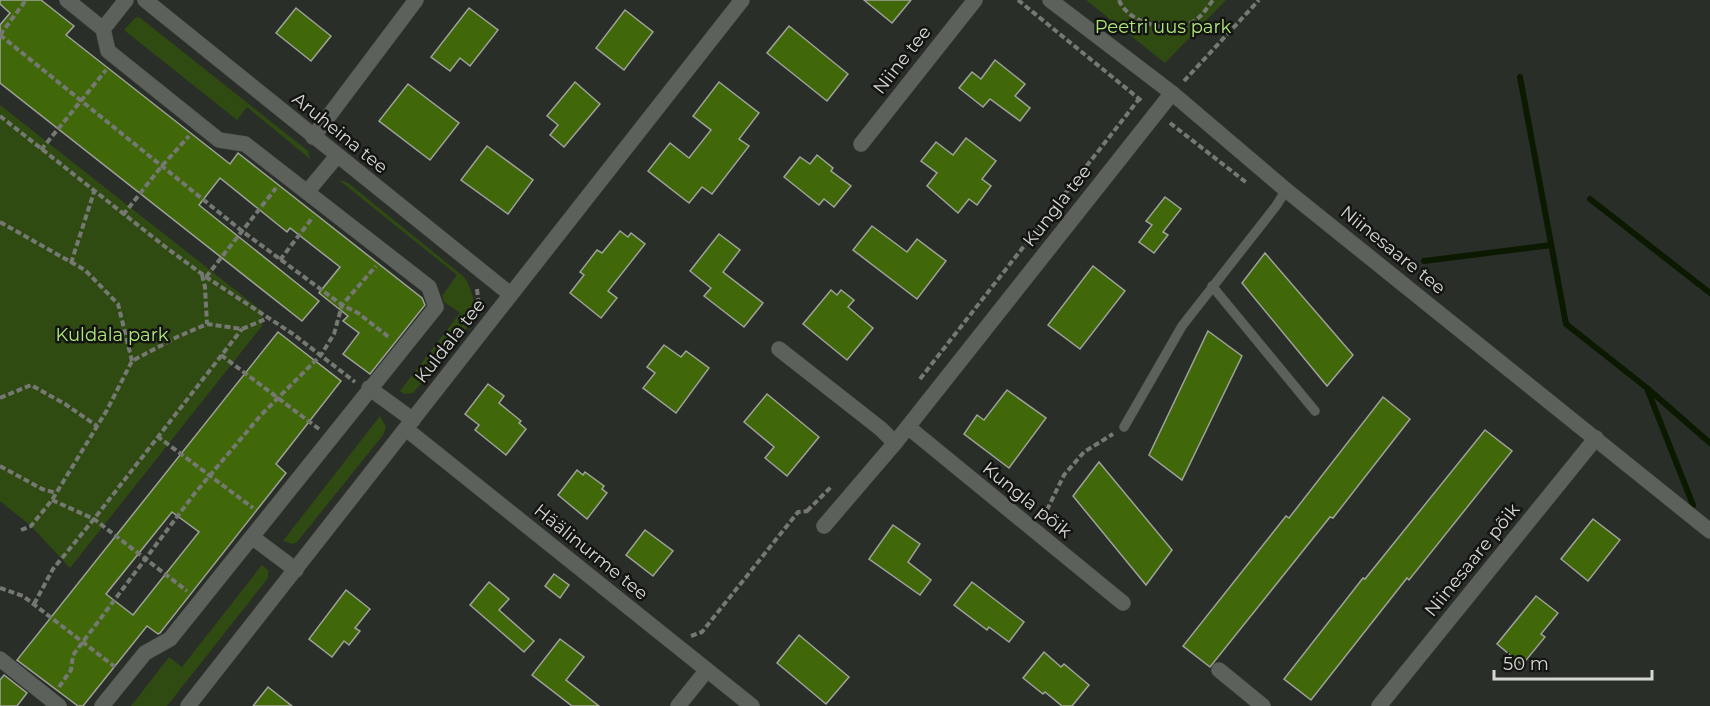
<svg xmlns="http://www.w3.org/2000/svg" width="1710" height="706" font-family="Montserrat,sans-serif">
<rect width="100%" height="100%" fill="#2a2e28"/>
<g fill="#304b11">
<path d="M1086,0h140l-61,63z"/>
<path d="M139,17l169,134 2,8 -63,-52 -10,13 -113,-90 11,-12z"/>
<path d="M0,105l262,206v15l-192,242 -39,-42 -31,-25z"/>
<path d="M339,180l9,3 116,94c7,10 13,27 9,39 -5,17 -47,61 -60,77l-9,1 -4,-3 60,-78 -16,-11 -2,-6 15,-21z"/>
<path d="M380,416l6,11 -3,8 -86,107 -4,2 -10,-3z"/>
<path d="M262,565l6,5v8l-101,128h-36l38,-49 13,10z"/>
</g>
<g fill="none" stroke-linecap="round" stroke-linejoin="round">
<g stroke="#0c1901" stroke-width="6">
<path d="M1520,77l46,247 81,64 63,55"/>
<path d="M1590,199l120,94"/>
<path d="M1424,261l127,-16"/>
<path d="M1648,391l45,114"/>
</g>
</g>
<g fill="#406809" stroke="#9ea29b" stroke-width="1.5" fill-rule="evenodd">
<path d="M0,0h41l33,26 -8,9 164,129 8,-11 184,145 3,7 -55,69 -27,-20 16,-21 -16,-12 5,-5 -29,-23 21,-26 -50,-39 -3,4 -67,-54 -21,27 120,96 -17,20 -302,-238v-58l10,-12 -10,-9z"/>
<path d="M864,0h47l-19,23z"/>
<path d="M296,8l35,28 -20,25 -35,-28z"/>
<path d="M469,8l29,22 -28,36 -10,-8 -10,13 -19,-14z"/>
<path d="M625,10l28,22 -29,38 -28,-22z"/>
<path d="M789,26l59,48 -21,27 -60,-48z"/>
<path d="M995,60l30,24 -10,12 15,12 -10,13 -30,-22 -7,8 -24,-19 13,-16 9,7z"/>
<path d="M575,82l25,22 -36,43 -14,-12 8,-10 -11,-9z"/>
<path d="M719,82l40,31 -20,26 10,7 -37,48 -10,-7 -13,16 -41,-32 22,-28 19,15 22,-28 -18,-14z"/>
<path d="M408,84l51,39 -29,37 -51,-39z"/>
<path d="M966,138l30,23 -14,18 9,7 -14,19 -8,-6 -11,14 -31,-27 10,-13 -16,-12 15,-19 17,13z"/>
<path d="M487,146l46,34 -25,34 -47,-34z"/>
<path d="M817,155l16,13 -2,3 20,15 -17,21 -10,-8 -5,6 -35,-28 16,-20 10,7z"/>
<path d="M1165,197l16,12 -18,23 5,3 -14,18 -15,-11 13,-17 -6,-4z"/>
<path d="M872,226l35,26 10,-13 29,22 -29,38 -64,-49z"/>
<path d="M620,231l8,6 3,-4 14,11 -37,47 9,7 -16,20 -31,-25 14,-18 -4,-3 17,-22 5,3z"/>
<path d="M719,234l21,16 -17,22 40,31 -19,24 -40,-31 7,-8 -21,-17z"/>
<path d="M1265,253l88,102 -26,31 -85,-103z"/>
<path d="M1093,266l32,25 -45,58 -32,-24z"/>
<path d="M831,290l6,5 4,-5 13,10 -6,7 25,21 -26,32 -44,-36z"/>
<path d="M1208,331l34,25 -60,124 -33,-25z"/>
<path d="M278,332l63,49 -65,83 10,9 -126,160 -2,1 -11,-8 -64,80h-5l-61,-46zM172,512l27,20 -66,83 -27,-21z"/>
<path d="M664,345l17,12 5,-6 23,17 -33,45 -33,-25 12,-15 -8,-6z"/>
<path d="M488,384l16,12 -5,7 22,18 -2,2 7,6 -20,26 -31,-25 4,-5 -14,-11z"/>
<path d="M1007,390l39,28 -37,50 -45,-34 13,-19 7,5z"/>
<path d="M767,394l52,43 -32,39 -22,-18 9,-11 -30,-25z"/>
<path d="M1383,397l27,22 -77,99 -3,-1 -120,150 -27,-21 103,-130 3,2z"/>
<path d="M1485,430l27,21 -103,129 -2,-2 -96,122 -27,-21 79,-101 2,1z"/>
<path d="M1099,462l73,88 -26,35 -73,-89z"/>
<path d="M577,470l6,5 2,-3 19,14 -2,3 5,4 -20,26 -29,-24z"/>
<path d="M1593,519l27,21 -32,41 -27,-22z"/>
<path d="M893,525l27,19 -12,18 23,18 -11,15 -51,-36z"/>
<path d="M645,530l28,21 -20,25 -27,-21z"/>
<path d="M554,574l15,11 -9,13 -15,-12z"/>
<path d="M489,582l20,17 -10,11 35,31 -10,11 -54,-47z"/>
<path d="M972,582l52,40 -15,20 -20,-15 -2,3 -33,-25z"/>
<path d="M346,590l24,19 -15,19 5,3 -11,14 -5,-4 -12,16 -23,-18z"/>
<path d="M1536,596l22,17 -17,21 4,3 -23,28 -25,-21z"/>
<path d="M799,635l50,42 -23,27 -49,-41z"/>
<path d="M560,639l24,18 -18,23 33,26h-27l-40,-31z"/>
<path d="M1044,652l17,15 3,-3 25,21 -17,21h-10l-17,-14 -2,2 -20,-16z"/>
<path d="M4,675l23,18 -10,13h-17v-26z"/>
<path d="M268,687l24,19h-39z"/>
</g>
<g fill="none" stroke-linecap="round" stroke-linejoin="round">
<g stroke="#494c47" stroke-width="10">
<g id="lane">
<path d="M1212,286l103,125"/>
<path d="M1124,427l58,-101 94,-120 10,-16"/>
</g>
</g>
<g stroke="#494c47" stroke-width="16">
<g id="street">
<path d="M67,0l36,29 5,22 111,89 26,4 184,143 7,20 -266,332 -25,14 -43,53"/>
<path d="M145,0l365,294"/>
<path d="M1050,0l122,93 114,97 424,341"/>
<path d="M103,29l23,-29"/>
<path d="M313,137l103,-137"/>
<path d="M861,144l114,-144"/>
<path d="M307,192l30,-36"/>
<path d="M779,349l102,80 14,14"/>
<path d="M369,388l44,32"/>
<path d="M908,427l215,176"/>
<path d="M406,429l346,277"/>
<path d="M824,526l71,-83 277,-350"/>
<path d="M252,537l44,33"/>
<path d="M0,659l59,47"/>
<path d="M1219,670l44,36"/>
<path d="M188,706l554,-706"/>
<path d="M678,706l29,-36"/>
<path d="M1379,706l217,-268"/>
</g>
</g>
<g stroke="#757873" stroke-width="4" stroke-dasharray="6 3" stroke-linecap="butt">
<path d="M1018,0l125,102"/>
<path d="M1119,0c9,24 54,35 75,21 8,-5 13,-13 19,-21"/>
<path d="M0,35l242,196 100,74 16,8 32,25"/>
<path d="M0,35l26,-35"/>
<path d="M1184,81l75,-81"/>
<path d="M0,116l168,133 38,28 87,57 62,48"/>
<path d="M1170,123l77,60"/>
<path d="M41,150l65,-80"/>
<path d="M123,215l38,-48 28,-31"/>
<path d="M0,222l85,48 33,34 14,57"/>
<path d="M280,260l33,-43"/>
<path d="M71,263l23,-71"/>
<path d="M202,275l3,12 2,37"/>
<path d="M206,277l70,-89"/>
<path d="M477,289l2,17"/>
<path d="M221,355l98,74"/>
<path d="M920,379l219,-280"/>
<path d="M0,398l31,-13 34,19 32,22"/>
<path d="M157,436l96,72"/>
<path d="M0,466l42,23 14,4"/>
<path d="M52,500l42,19 93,72"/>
<path d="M807,511l24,-24"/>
<path d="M1043,518l21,-43 20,-23 29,-18"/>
<path d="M21,530l10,-4 21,-26 55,-90 25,-49 45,-24 30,-13 35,5 26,-11"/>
<path d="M0,588l23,8 92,71"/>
<path d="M34,604l19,-35 41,-50 148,-190"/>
<path d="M691,636l11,-4 96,-120 10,-1"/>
<path d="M59,687l12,-17 2,-15 122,-162 66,-78 60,-60 13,-21 8,-29 34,-39"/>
</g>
<use href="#lane" stroke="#5d615b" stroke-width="9"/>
<use href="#street" stroke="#5d615b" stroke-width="15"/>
</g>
<g text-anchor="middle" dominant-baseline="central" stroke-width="5" stroke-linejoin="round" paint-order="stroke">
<g font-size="18" fill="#aee878" stroke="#141513">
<text x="1163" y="27">Peetri uus park</text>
<text x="112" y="335">Kuldala park</text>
</g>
<g font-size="18" fill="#d5d7d3" stroke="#141513">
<text transform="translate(902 60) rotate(-52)">Niine tee</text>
<text transform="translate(340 133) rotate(39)">Aruheina tee</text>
<text transform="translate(1057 206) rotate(-52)">Kungla tee</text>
<text transform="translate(1393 250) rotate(39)">Niinesaare tee</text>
<text transform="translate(450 341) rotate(-52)">Kuldala tee</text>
<text transform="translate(1027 500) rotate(39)">Kungla põik</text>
<text transform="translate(591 552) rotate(39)">Häälinurme tee</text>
<text transform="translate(1472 560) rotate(-51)">Niinesaare põik</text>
</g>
</g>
<path d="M1494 670v9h158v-9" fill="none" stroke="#d5d7d3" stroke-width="3"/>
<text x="1503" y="670" font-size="18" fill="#d5d7d3" stroke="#141513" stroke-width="4.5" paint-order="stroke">50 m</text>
</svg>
